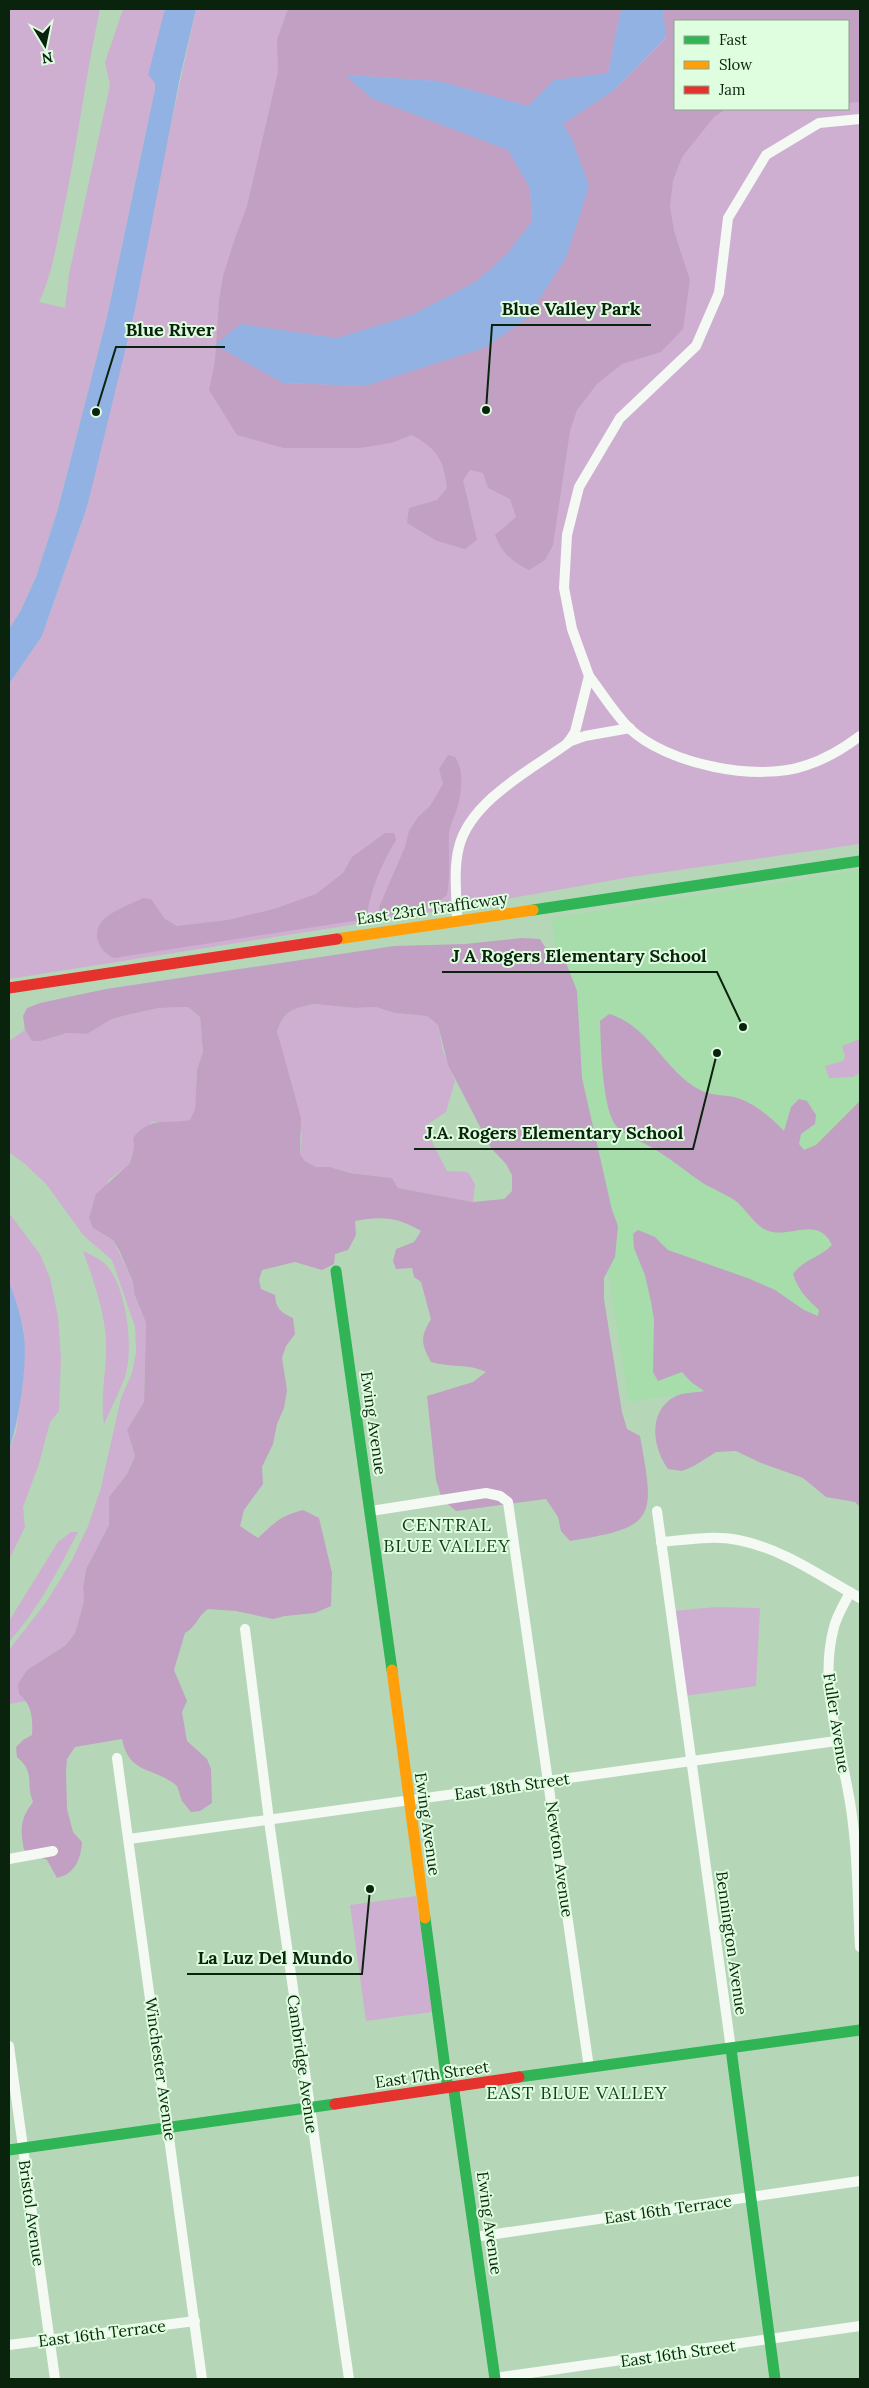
<svg xmlns="http://www.w3.org/2000/svg" width="869" height="2388" font-family="Lora,serif">
<rect width="100%" height="100%" fill="#b5d7b8"/>
<path fill="#a7dcab" d="M860,870v497l-231,35 -78,-484z"/>
<g fill="#cfafd1" fill-rule="evenodd">
<path d="M9,9h91c-15,69 -23,140 -38,209 -6,29 -10,57 -23,84l26,6 4,-34 41,-189 -5,-23 18,-53h42l-10,80 -48,228 -49,192 -22,68 -16,35 -11,17z"/>
<path d="M196,9h664v835l-229,33 -210,37 -412,65v-295l33,-48 45,-129zM675,21h173v88h-173z"/>
<path d="M314,1004l42,4 20,-1 18,6 33,3 11,9 5,26 12,30 -9,31 -18,12 2,14 17,33 21,1 7,12 -2,18 -75,-14 -6,-10 -42,-5 -20,-6h-14l-11,-6 -5,-7 2,-18 -25,-105c8,-22 16,-22 37,-27z"/>
<path d="M188,1007l12,10 3,35 -6,17 -2,40 -5,11 -16,3 -22,-1 -19,16 1,10 -4,15 -22,18 -15,47 20,12 20,42 1,11 12,30 -2,79 -17,28 8,26 -8,18 -18,23v28l-23,44 -3,19 1,13 -9,32 -9,12 -39,25 -8,24 9,7 -19,3v-54l38,-49 25,-41 16,-34 12,-35 21,-93 11,-25 4,-21 -1,-25 -23,-67 -28,-24 -38,-52 -21,-20 -16,-12v-111l16,-11 7,11h9l26,-8 20,1 25,-15 19,-5 28,-6z"/>
<path d="M860,1039v34l-7,4 -24,1 -4,-12 18,-5 2,-5 -3,-10z"/>
<path d="M9,1213l31,41 10,24 8,39 3,41 -2,53 -9,11 -11,42 -16,43 2,20 -16,33v-110l7,-18 8,-63v-38l-15,-49z"/>
<path d="M83,1251c9,4 20,9 26,17 18,24 25,82 16,109 -6,16 -14,31 -21,47 -4,-29 3,-55 2,-84 -2,-31 -13,-61 -23,-89z"/>
<path d="M71,1532h7c-20,39 -40,77 -69,110v-21l49,-79z"/>
<path d="M716,1607l44,1 -4,78 -71,10 -12,-85z"/>
<path d="M416,1896l16,116 -66,9 -16,-116z"/>
</g>
<g fill="#c1a0c3" fill-rule="evenodd">
<path d="M288,9h336l-4,4 -12,60 -54,7 -26,26 -89,-25 -93,-6 25,23 137,52 22,38 2,33 -25,33 -30,27 -65,34 -75,23 -97,-14 43,59 82,3 119,-38 88,-209 -9,-15 50,-33 53,-53 -3,-29h197v93l-12,1v-82h-173v88h51l-12,8 -32,40 -9,24 -3,25 4,25 16,49 -7,49 -22,23 -39,12 -25,20 -20,26 -7,21 -17,114 -8,15 -16,10c-18,-9 -27,-17 -34,-35l21,-18 -6,-18 -22,-11 -5,-15 -13,-3 -7,10 14,60 -12,9 -28,-8 -30,-18 2,-15 28,-8 10,-12c-3,-28 -10,-39 -35,-53l-21,8 -31,5h-76l-47,-13 -28,-45 6,-29 4,-60 4,-25 11,-35 13,-35 31,-134 -1,-32z"/>
<path d="M448,755l7,2c9,13 7,33 3,48 -2,10 -8,18 -9,29 -1,21 2,40 -2,61 -19,16 -44,19 -68,21v-9l26,-60 4,-16 9,-14 12,-11 13,-22 -4,-15z"/>
<path d="M385,833h9l2,7c-14,23 -25,48 -29,75l-7,5 -246,38c-15,-6 -24,-25 -10,-39 8,-8 29,-16 39,-21l8,1 14,20 12,7 51,-6 46,-11 42,-15 27,-21 9,-16z"/>
<path d="M521,938l19,1 5,8 18,8 14,36 5,87 30,132 6,16 -3,31 -11,21v21l18,113 5,17 13,7c15,83 17,91 -70,105l-9,-10 -3,-14 -12,-18 -90,12 -14,-12 -6,-19 -9,-84 46,-14 13,-10c-18,-9 -36,-4 -55,-10 -10,-18 -11,-25 0,-43l-10,-37 -7,-5 -2,-9 -16,1 -3,-8 3,-12 18,-7 7,-11c-24,-14 -38,-15 -66,-10l1,14 -8,15 -13,4 -1,10 -12,6 -27,-8 -33,8 -3,10 2,9 14,6c1,13 5,17 18,23l2,16 -9,12 -4,12 5,32 -3,18 -7,16 -4,20 -11,23 1,17 -19,26 -4,16 18,12c18,-16 20,-21 45,-28l16,8 13,55 -1,33 -16,7 -30,3 -12,3 -37,-8 -28,-2c-10,7 -12,18 -23,24l-11,37 13,31 -5,11 5,29 20,18 4,10 1,34 -12,8 -9,1 -9,-11 -5,-15c-24,-20 -48,-11 -55,-47l-47,8 -8,12 -1,12 1,38 6,23 9,10c-1,17 -7,32 -25,36l-10,-18 -23,-10c-4,-21 -4,-31 9,-48 -8,-20 3,-29 -16,-45l-1,-10 7,-7 9,-5c1,-17 0,-30 -13,-41l-1,-10 9,-14 39,-25 9,-12 9,-32 -1,-13 3,-19 23,-44v-28l18,-23 8,-18 -8,-26 17,-28 2,-79 -12,-30 -1,-11 -14,-32 -6,-10 -20,-12 -4,-10 7,-24 34,-31 4,-15 -1,-10c19,-23 30,-13 57,-18l5,-11 2,-40 6,-17 -3,-35 -12,-10 -29,1 -28,6 -19,5 -25,15 -20,-1 -26,8h-9l-7,-11 -2,-14 4,-8 13,-5 66,-14 288,-43 71,-2zM314,1004l42,4 20,-1 18,6 33,3 11,9 10,40 43,83 15,16 6,11v16l-8,8 -31,3 -75,-14 -6,-10 -42,-5 -20,-6h-14l-11,-6 -5,-7 1,-36 -24,-87c8,-22 16,-22 37,-27z"/>
<path d="M609,1014c40,11 56,58 91,76 10,5 23,5 34,7 19,5 37,20 50,34l7,-24 8,-8 8,2 9,14 -1,9 -14,10 -2,10 5,6 12,-5 44,-44v406l-5,-5 -29,-5 -23,-19 -42,-15 -25,-12 -20,1 -22,14 -12,5 -14,-2c-16,-22 -20,-57 6,-72 8,-5 21,-4 30,-6l-13,-9 -9,-10 -24,9 -5,-9 1,-52 -3,-18 -6,-27 -11,-27 -1,-14 5,-4 17,7 13,13 82,29 25,11 29,20 14,6 1,-6c-12,-11 -21,-20 -26,-36 11,-15 25,-15 39,-29 -15,-32 -45,-3 -68,-16 -10,-6 -18,-19 -27,-27 -12,-9 -28,-14 -40,-23 -15,-11 -29,-22 -46,-32 -14,-8 -33,-13 -39,-28 -10,-24 -11,-72 -12,-98z"/>
</g>
<g fill="#91b2e3">
<path d="M165,9h31l-16,68 -46,237 -47,193 -45,129 -33,48v-55l11,-17 16,-35 22,-68 49,-192 48,-228v-6l-7,-8z"/>
<path d="M624,9h39l3,28 -53,54 -50,33 9,15 17,47 -23,72 -40,61 -42,29 -119,38 -82,-3 -68,-38 25,-21 97,14 75,-23 65,-34 30,-27 25,-33 -2,-33 -22,-38 -137,-52 -26,-23 94,6 89,25 26,-26 54,-7 12,-60z"/>
<path d="M9,1282c6,15 11,31 14,47 6,30 -4,93 -14,121z"/>
</g>
<g fill="none" stroke-linecap="round" stroke-linejoin="round">
<g stroke="#f4f9f4" stroke-width="10">
<path d="M589,676c13,17 25,37 40,52 37,36 129,55 178,37 19,-6 37,-17 53,-29"/>
<path d="M568,742l17,-6 45,-8"/>
<path d="M457,920c0,-23 -4,-50 2,-73 11,-46 73,-78 109,-104l7,-11 14,-56 -17,-47 -8,-41 3,-53 12,-48 41,-69 76,-72 23,-53 9,-75 38,-63 53,-32 41,-4"/>
<path d="M371,1511l115,-18 14,3 8,6 81,566"/>
<path d="M657,1511l74,538"/>
<path d="M661,1542c25,-2 52,-7 77,-2 46,9 82,36 122,58"/>
<path d="M850,1592c-5,11 -13,23 -16,35 -15,56 4,109 14,164 10,51 9,104 12,156"/>
<path d="M245,1629l25,199 79,551"/>
<path d="M117,1758l85,621"/>
<path d="M129,1839l707,-98"/>
<path d="M9,1859l44,-8"/>
<path d="M9,2046l46,333"/>
<path d="M475,2237l385,-56"/>
<path d="M9,2345l186,-24"/>
<path d="M495,2378l365,-52"/>
</g>
<g stroke="#30b455" stroke-width="11">
<path d="M533,910l327,-49"/>
<path d="M336,1271l56,399"/>
<path d="M425,1918l22,165 7,8 41,288"/>
<path d="M731,2049l44,330"/>
<path d="M519,2077l341,-47"/>
<path d="M9,2150l326,-46"/>
</g>
<g stroke="#ff9f0a" stroke-width="11">
<path d="M337,939l196,-29"/>
<path d="M392,1670l33,248"/>
</g>
<g stroke="#e5322d" stroke-width="11">
<path d="M9,988l328,-49"/>
<path d="M335,2104l184,-27"/>
</g>
</g>
<g text-anchor="middle" dominant-baseline="central" stroke-width="4" stroke-linejoin="round" paint-order="stroke">
<g font-size="16" fill="#0a230d" stroke="#dffee0">
<text transform="translate(432 908) rotate(-8)">East 23rd Trafficway</text>
<text transform="translate(374 1423) rotate(82)">Ewing Avenue</text>
<text transform="translate(837 1723) rotate(81)">Fuller Avenue</text>
<text transform="translate(512 1786) rotate(-8)">East 18th Street</text>
<text transform="translate(428 1824) rotate(82)">Ewing Avenue</text>
<text transform="translate(560 1859) rotate(82)">Newton Avenue</text>
<text transform="translate(732 1943) rotate(82)">Bennington Avenue</text>
<text transform="translate(303 2064) rotate(82)">Cambridge Avenue</text>
<text transform="translate(161 2069) rotate(82)">Winchester Avenue</text>
<text transform="translate(432 2074) rotate(-8)">East 17th Street</text>
<text transform="translate(668 2209) rotate(-8)">East 16th Terrace</text>
<text transform="translate(32 2213) rotate(82)">Bristol Avenue</text>
<text transform="translate(490 2223) rotate(82)">Ewing Avenue</text>
<text transform="translate(102 2333) rotate(-7)">East 16th Terrace</text>
<text transform="translate(678 2353) rotate(-8)">East 16th Street</text>
</g>
<g font-size="18" letter-spacing="1" fill="#0f3e18" stroke="#dffee0">
<text x="447" y="1524">CENTRAL<tspan x="447" dy="21">BLUE VALLEY</tspan></text>
<text x="577" y="2092">EAST BLUE VALLEY</text>
</g>
</g>
<path fill="none" stroke="#0a230d" stroke-width="2" d="M486 410L492 325H651M96 412L116 347H225M743 1027L717 972H442M717 1053L693 1149H414M370 1889L362 1974H187"/>
<g fill="#0a230d" stroke="#dffee0" stroke-width="2">
<circle cx="486" cy="410" r="5"/>
<circle cx="96" cy="412" r="5"/>
<circle cx="743" cy="1027" r="5"/>
<circle cx="717" cy="1053" r="5"/>
<circle cx="370" cy="1889" r="5"/>
</g>
<g font-size="18" text-anchor="middle" font-weight="bold" fill="#0a230d" stroke="#dffee0" stroke-width="4" stroke-linejoin="round" paint-order="stroke">
<text x="571" y="315">Blue Valley Park</text>
<text x="170" y="336">Blue River</text>
<text x="579" y="962">J A Rogers Elementary School</text>
<text x="554" y="1139">J.A. Rogers Elementary School</text>
<text x="275" y="1964">La Luz Del Mundo</text>
</g>
<rect width="869" height="2388" fill="none" stroke="#0a230d" stroke-width="20"/>
<rect x="674" y="20" width="175" height="90" fill="#dffee0" stroke="#8aa68c"/>
<rect x="684" y="36" width="25" height="8" fill="#30b455" stroke="#8aa68c"/>
<text x="719" y="45" font-size="15" fill="#0a230d">Fast</text>
<rect x="684" y="61" width="25" height="8" fill="#ff9f0a" stroke="#8aa68c"/>
<text x="719" y="70" font-size="15" fill="#0a230d">Slow</text>
<rect x="684" y="86" width="25" height="8" fill="#e5322d" stroke="#8aa68c"/>
<text x="719" y="95" font-size="15" fill="#0a230d">Jam</text>
<g transform="translate(45 45) rotate(170)" stroke="#dffee0" stroke-width="4" paint-order="stroke">
<path d="M0-4L9 19L0 12L-9 19Z" fill="#0a230d"/>
<text y="-8" font-size="14" font-weight="bold" text-anchor="middle" fill="#0a230d">N</text>
</g>
</svg>
